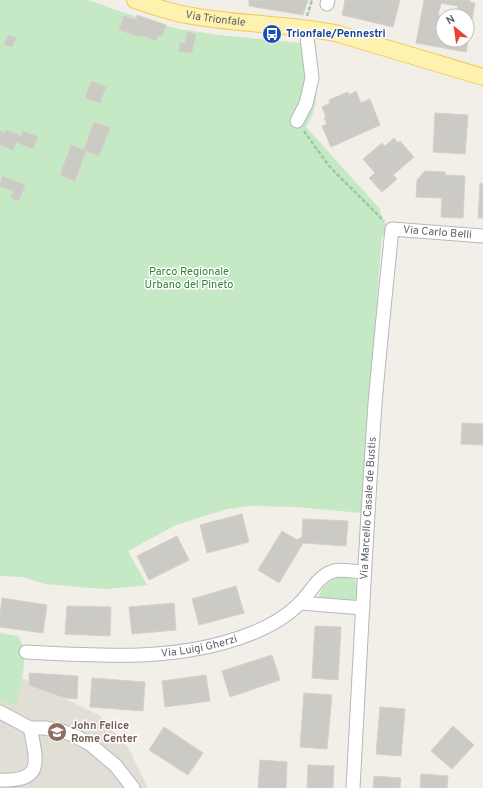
<svg xmlns="http://www.w3.org/2000/svg" width="483" height="788" font-family="Overpass,sans-serif">
<rect width="100%" height="100%" fill="#f1efe8"/>
<path fill="#e1ded6" d="M12,673l87,42 30,34 19,39h-148v-114z"/>
<g fill="#c5e8c5">
<path d="M0,0h88l63,22 28,7 40,6 89,9c5,21 12,44 6,65 -1,6 -5,12 -8,18l74,82 2,10 10,10 -10,7 -4,48 -4,87 -8,67v59l-4,16 -66,-6 -46,-1 -23,3 -51,16 -48,26 19,34 -40,4 -18,-1 -44,-4 -22,-7 -23,-1z"/>
<path d="M335,578h16l4,2c3,6 3,17 -1,23l-35,-4c-1,-8 9,-17 16,-21z"/>
<path d="M0,633l18,3c12,18 3,49 -2,69l-16,-4z"/>
</g>
<g fill="#cccac5" stroke="#d6d1c6" fill-rule="evenodd">
<path d="M249,0h59l-5,15 -54,-9z"/>
<path d="M345,0h55l-7,27 -51,-12z"/>
<path d="M424,0h46v2l5,1 -9,49 -50,-9zM441,3l17,3 -2,10h11v24h-24v-24l-5,-1z"/>
<path d="M137,15l29,10 -4,11 -4,-1 -2,6 -15,-6 -1,2 -21,-7 5,-14 12,4z"/>
<path d="M187,32l9,2 -4,19 -13,-2 1,-8h5z"/>
<path d="M8,35l8,3 -4,9 -8,-3z"/>
<path d="M91,81l15,6 -6,16 -15,-5z"/>
<path d="M356,91l5,12 9,-4 10,26 -49,22 -9,-21 5,-2 -3,-6 2,-1 -4,-10 8,-4 -1,-3 19,-8 1,3z"/>
<path d="M435,113l33,2 -3,39 -32,-2z"/>
<path d="M94,122l16,6 -11,28 -13,-5 -11,30 -15,-6 11,-30 13,5z"/>
<path d="M6,130l15,6 2,-5 15,6 -5,12 -17,-7 -3,8 -13,-5v-14l5,2z"/>
<path d="M394,138l4,5 2,-2 14,16 -21,18 4,4 -15,13 -13,-14 6,-5 -12,-14 19,-16 3,3z"/>
<path d="M425,171l20,1v3l20,1 -2,42 -22,-1 1,-19 -26,-1 1,-17z"/>
<path d="M2,176l23,9 -6,16 -8,-3 3,-7 -14,-5z"/>
<path d="M480,183l3,1v34h-5z"/>
<path d="M462,423l21,1v21l-22,-1z"/>
<path d="M242,514l7,28 -42,11 -7,-28z"/>
<path d="M303,519l45,2 -2,25 -43,-3 -24,40 -21,-13 24,-39 15,9 5,-3z"/>
<path d="M177,536l12,24 -40,20 -12,-24z"/>
<path d="M236,586l8,27 -45,12 -7,-26z"/>
<path d="M2,598l45,7 -4,28 -43,-6v-13z"/>
<path d="M174,603l2,27 -44,4 -3,-27z"/>
<path d="M67,606l44,1 -1,29 -45,-2z"/>
<path d="M315,626l26,1 -3,53 -26,-2z"/>
<path d="M272,655l8,25 -50,17 -8,-26z"/>
<path d="M29,673l49,3 -1,23 -12,-1 -36,-13z"/>
<path d="M206,675l4,26 -45,6 -3,-26z"/>
<path d="M92,678l53,4 -2,29 -53,-4z"/>
<path d="M304,693l28,2 -5,54 -27,-2z"/>
<path d="M380,707l25,2 -4,47 -25,-2z"/>
<path d="M453,726l21,19 -22,24 -21,-18z"/>
<path d="M164,727l39,26 -15,22 -39,-25z"/>
<path d="M260,760l27,2 -1,26h-28z"/>
<path d="M308,765l26,1 -1,22h-26z"/>
<path d="M421,774l27,2 -1,12h-27z"/>
<path d="M374,776l27,2 -1,10h-27z"/>
</g>
<g fill="none" stroke-linecap="round" stroke-linejoin="round">
<g stroke="#b5b8bc" stroke-width="15">
<g id="minor">
<path d="M327,4l1,-4"/>
<path d="M297,121l9,-17 6,-26 -6,-49"/>
<path d="M300,603l63,5"/>
<path id="s1" d="M26,652c74,4 153,10 224,-18 18,-7 36,-17 49,-30 11,-10 18,-27 32,-32 9,-4 23,0 33,0"/>
<path d="M0,712l30,16h15l17,3 13,5 15,8 26,22 17,22"/>
<path d="M0,780c44,2 37,-19 30,-52"/>
<path id="s2" d="M353,788c7,-128 13,-256 22,-384 5,-58 11,-117 17,-175l91,7"/>
</g>
</g>
<g stroke="#f2c960" stroke-width="18">
<g id="major">
<path id="s3" d="M135,0c17,6 34,12 52,15 50,10 102,8 152,19l144,43"/>
</g>
</g>
<g stroke="#9cc7a9" stroke-width="2.5" stroke-dasharray="4 2" stroke-linecap="butt">
<path d="M307,16l5,-16"/>
<path d="M304,131l25,35 55,55"/>
</g>
<use href="#minor" stroke="#fff" stroke-width="13"/>
<use href="#major" stroke="#fff2af" stroke-width="16"/>
</g>
<defs>
<g id="bus-disc" transform="scale(1)"><circle r="9.5" fill="#1a4fb4" stroke="#fff"/><path d="M-5-6H5V4H4V6H2V4H-2V6H-4V4H-5ZM-3.5-4V0h7V-4ZM-3.5 1.2v1.5H-2V1.2ZM2 1.2v1.5H3.5V1.2Z" fill="#fff"/></g>
<g id="university-disc" transform="scale(1)"><circle r="9.5" fill="#8d6e63" stroke="#fff"/><path d="M0-5L7-2L0 1L-7-2ZM-4 1L0 2.5L4 1V4Q0 6-4 4Z" fill="#fff"/></g>
</defs>
<g fill-rule="evenodd">
<use href="#bus-disc" x="272" y="34"/>
<use href="#university-disc" x="57" y="732"/>
</g>
<g text-anchor="middle" dominant-baseline="central" stroke-width="3" stroke-linejoin="round" paint-order="stroke">
<g font-size="11" fill="#5f6368" stroke="#fff">
<text stroke="none"><textPath href="#s3" startOffset="83">Via Trionfale</textPath></text>
<text stroke="none"><textPath href="#s2" startOffset="606">Via Carlo Belli</textPath></text>
<text stroke="none"><textPath href="#s2" startOffset="280">Via Marcello Casale de Bustis</textPath></text>
<text stroke="none"><textPath href="#s1" startOffset="174">Via Luigi Gherzi</textPath></text>
</g>
<g font-size="11" font-weight="bold" fill="#164399" stroke="#fff" text-anchor="start">
<text x="286" y="34">Trionfale/Pennestri</text>
</g>
<g font-size="11" fill="#348238" stroke="#fff">
<text x="189" y="272">Parco Regionale<tspan x="189" dy="13">Urbano del Pineto</tspan></text>
</g>
<g font-size="11" font-weight="bold" fill="#785e54" stroke="#fff" text-anchor="start">
<text x="71" y="726">John Felice<tspan x="71" dy="13">Rome Center</tspan></text>
</g>
</g>
<g transform="translate(455 28) rotate(331)"><circle r="19" fill="#ffffff" stroke="#bfc1c3"/>
<path d="M0-3L7 15L0 10L-7 15Z" fill="#ea4335"/>
<text y="-6" font-size="11" font-weight="bold" text-anchor="middle" fill="#5f6368">N</text>
</g>
</svg>
